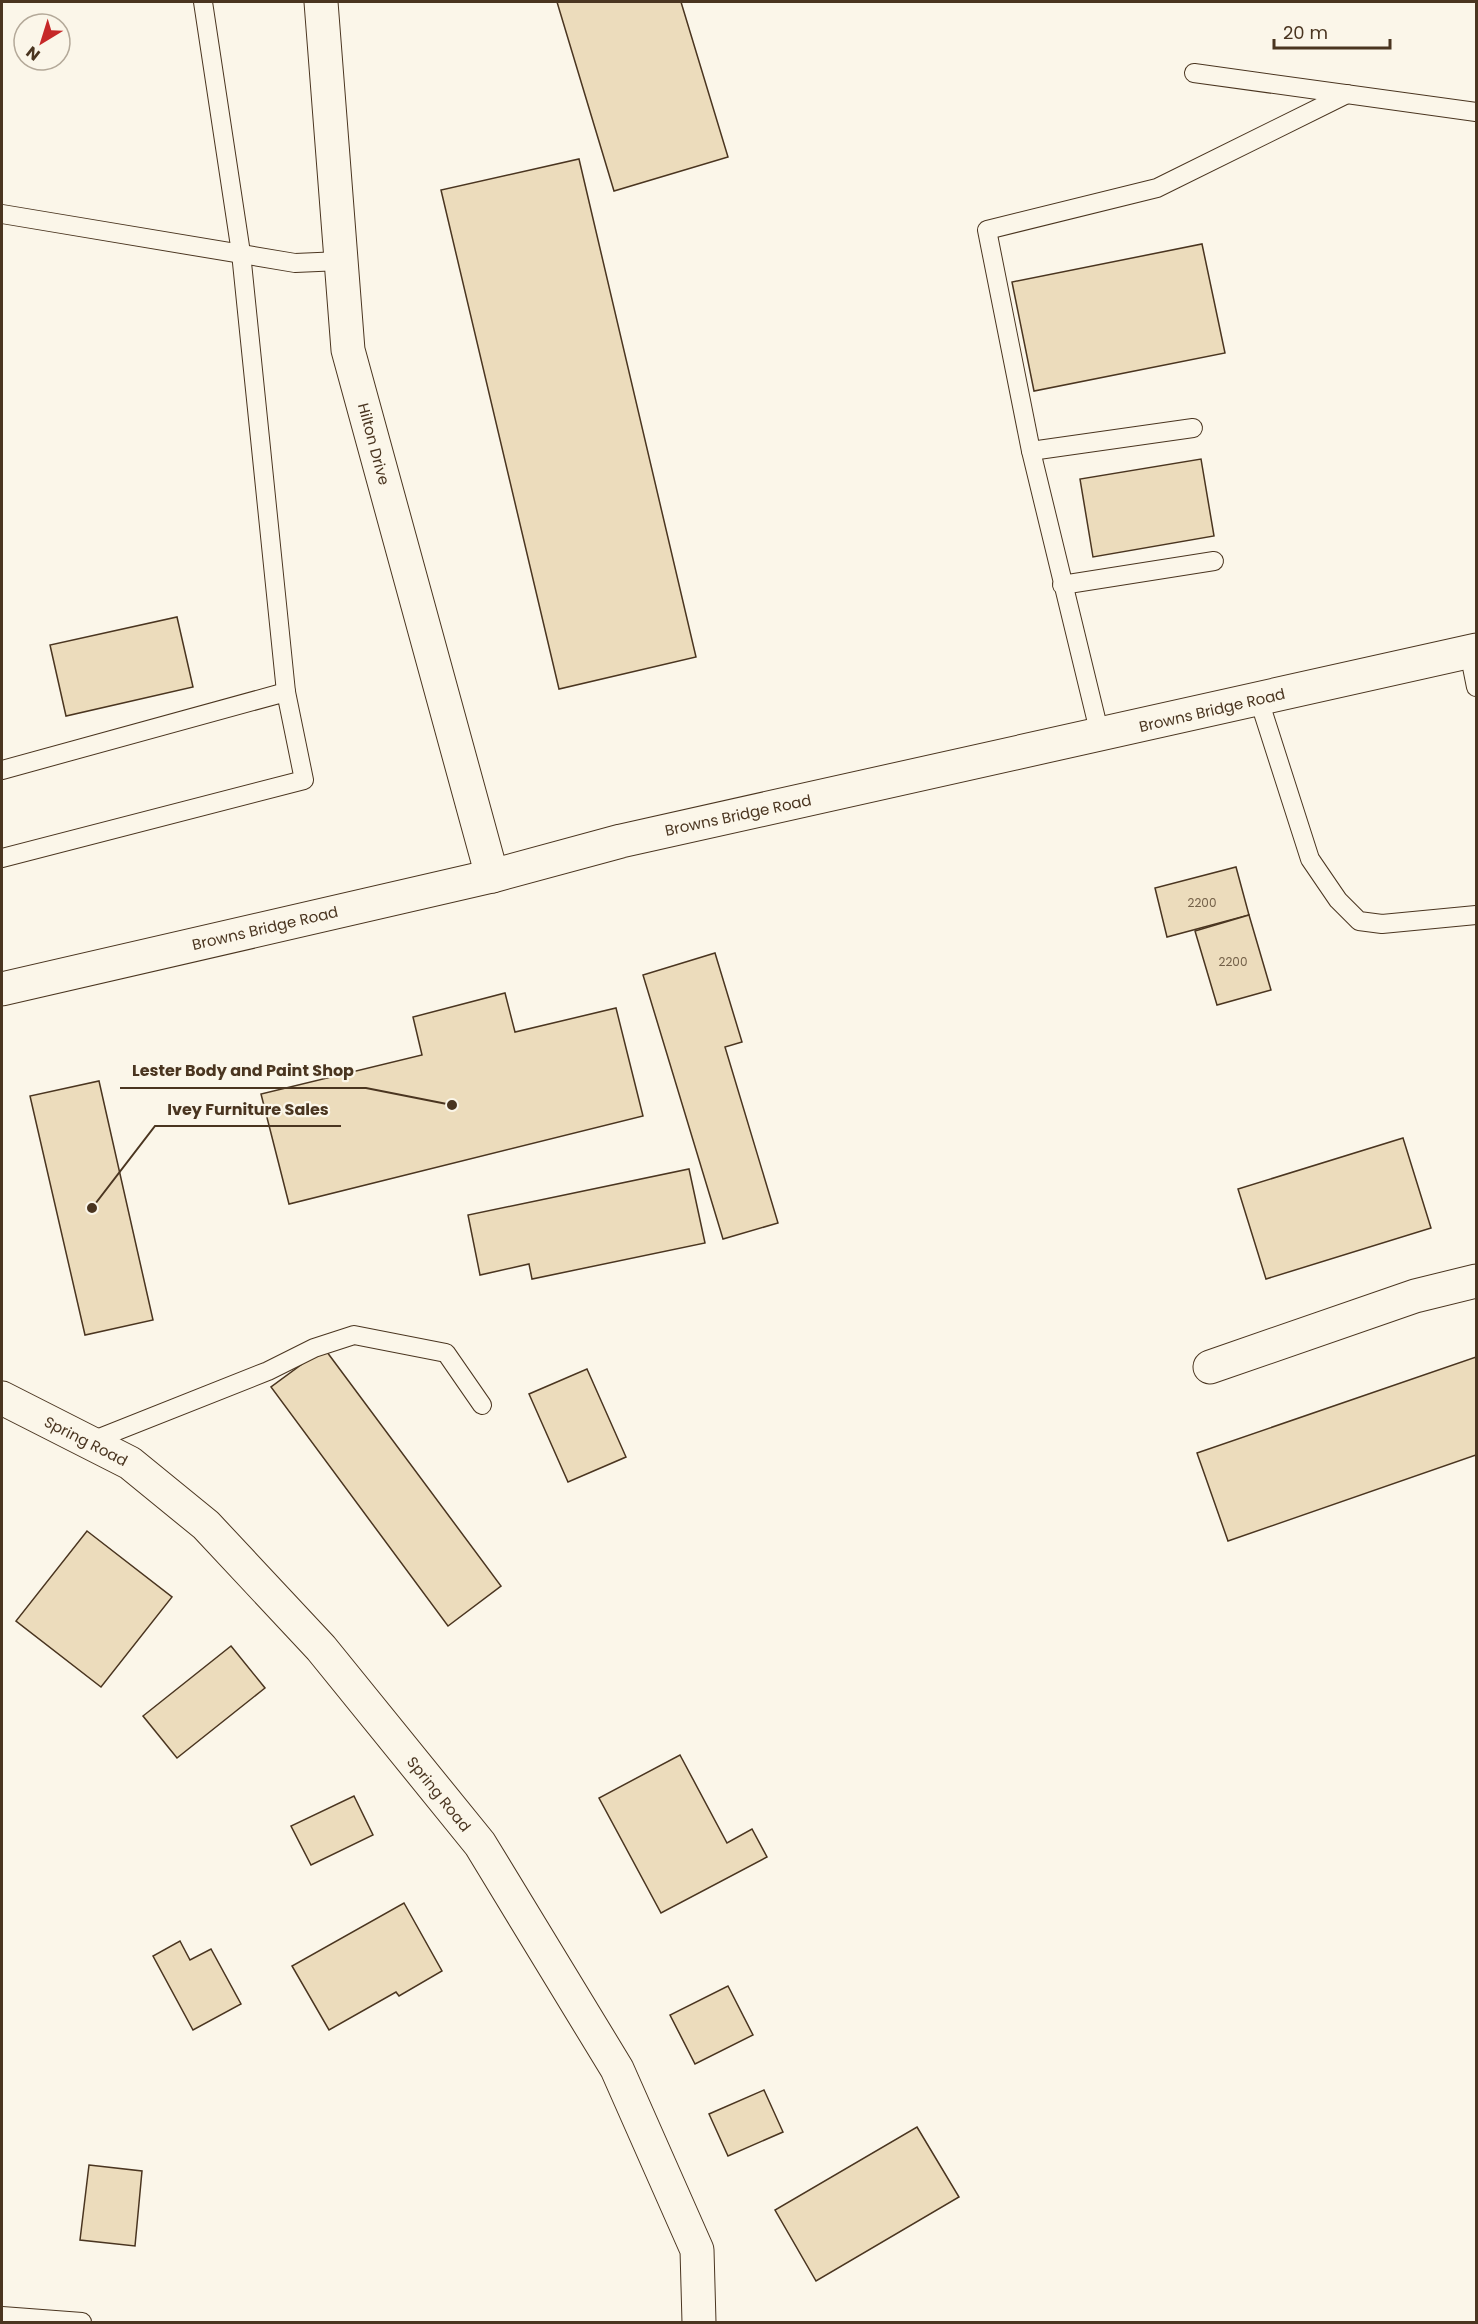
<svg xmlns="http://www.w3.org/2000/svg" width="1478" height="2324" font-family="Poppins,sans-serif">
<rect width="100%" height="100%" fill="#fbf6e9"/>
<g fill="#ecdcbc" stroke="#4a3520" stroke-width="1.5">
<path d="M557,2h124l47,155 -114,34z"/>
<path d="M579,159l117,498 -137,32 -118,-499z"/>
<path d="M1202,244l23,109 -191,38 -22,-109z"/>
<path d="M1201,459l13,77 -121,21 -13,-78z"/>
<path d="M177,617l16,70 -127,29 -16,-71z"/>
<path d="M1236,867l13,48 -82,22 -12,-49z"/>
<path d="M1249,915l22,75 -54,15 -22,-74z"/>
<path d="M715,953l27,89 -17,5 53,176 -55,16 -80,-264z"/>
<path d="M505,993l10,39 101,-24 27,108 -354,88 -28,-110 161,-39 -9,-38z"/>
<path d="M99,1081l54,239 -68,15 -55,-239z"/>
<path d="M1403,1138l28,90 -165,51 -28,-90z"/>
<path d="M689,1169l16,74 -173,36 -3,-15 -49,11 -12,-60z"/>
<path d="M324,1348l177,238 -53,40 -177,-239z"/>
<path d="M1476,1357v98l-248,86 -31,-88z"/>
<path d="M587,1369l39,88 -58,25 -39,-88z"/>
<path d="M87,1531l85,66 -71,90 -85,-66z"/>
<path d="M231,1646l34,42 -88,70 -34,-42z"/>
<path d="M680,1755l47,88 25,-14 15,28 -106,56 -62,-115z"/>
<path d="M354,1796l19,39 -62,30 -20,-39z"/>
<path d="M404,1903l38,68 -43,25 -3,-4 -67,38 -37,-64z"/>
<path d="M180,1941l10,19 21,-11 30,55 -48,26 -40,-74z"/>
<path d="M728,1986l25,49 -58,29 -25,-49z"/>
<path d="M764,2090l19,42 -55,24 -19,-42z"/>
<path d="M917,2127l42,70 -143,84 -41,-71z"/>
<path d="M89,2165l53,6 -7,75 -55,-6z"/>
</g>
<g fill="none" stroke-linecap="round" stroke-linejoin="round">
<g stroke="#4a3520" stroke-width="20">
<g id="lane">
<path d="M203,2l38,251 45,439"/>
<path d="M1194,73l282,39"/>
<path d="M2,214l293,49 46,-2"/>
<path d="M1031,451l162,-23"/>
<path d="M1062,585l152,-24"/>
<path d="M1469,652l7,35"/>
<path d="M1259,700l51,159 28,41 21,21 23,3 94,-9"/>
<path d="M1100,735l-69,-284 -44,-221 170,-42 190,-94"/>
<path d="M2,770l284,-78 18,88 -302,78"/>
<path d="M89,1442l179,-71 46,-23 40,-13 92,18 36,52"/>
<path d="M2,2316l80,6"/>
</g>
</g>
<g stroke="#4a3520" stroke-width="35">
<g id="street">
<path d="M321,2l27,348 144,526"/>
<path d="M1210,1367l205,-71 61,-15"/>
<path d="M2,1398l128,65 76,62 115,123 159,196 137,225 80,181 2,72"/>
</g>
</g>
<g stroke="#4a3520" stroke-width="35">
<path id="primary" d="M2,989l490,-113 129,-35 855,-191"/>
</g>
<use href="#lane" stroke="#fbf6e9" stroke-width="18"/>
<use href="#street" stroke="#fbf6e9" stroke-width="33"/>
<use href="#primary" stroke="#fbf6e9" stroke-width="33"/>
</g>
<g text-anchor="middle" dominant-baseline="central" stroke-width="4.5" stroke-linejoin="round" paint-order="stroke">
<g font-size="12" fill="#725f47">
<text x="1202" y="902">2200</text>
<text x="1233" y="961">2200</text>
</g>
<g font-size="15" fill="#4a3520" stroke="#fbf6e9">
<text transform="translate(374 444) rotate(75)">Hilton Drive</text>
<text transform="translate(1212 710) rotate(-13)">Browns Bridge Road</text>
<text transform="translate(738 815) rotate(-12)">Browns Bridge Road</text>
<text transform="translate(265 928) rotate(-13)">Browns Bridge Road</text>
<text transform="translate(86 1441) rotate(27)">Spring Road</text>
<text transform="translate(439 1794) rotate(51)">Spring Road</text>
</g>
</g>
<path fill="none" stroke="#4a3520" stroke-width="2" d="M452 1105L366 1088H120M92 1208L155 1126H341"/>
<g fill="#4a3520" stroke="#fbf6e9" stroke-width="2">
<circle cx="452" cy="1105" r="6"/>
<circle cx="92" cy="1208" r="6"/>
</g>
<g font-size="16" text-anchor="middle" font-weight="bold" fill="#4a3520" stroke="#fbf6e9" stroke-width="4.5" stroke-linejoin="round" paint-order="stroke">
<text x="243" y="1076">Lester Body and Paint Shop</text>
<text x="248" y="1115">Ivey Furniture Sales</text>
</g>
<rect width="1478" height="2324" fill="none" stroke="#4a3520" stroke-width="6"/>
<g transform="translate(42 42) rotate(218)"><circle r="28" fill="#fbf6e9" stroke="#b4a999" stroke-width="1.5"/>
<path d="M0-4.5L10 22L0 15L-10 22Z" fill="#c62828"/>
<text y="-9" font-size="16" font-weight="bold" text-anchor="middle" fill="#4a3520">N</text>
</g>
<path d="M1274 39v9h116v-9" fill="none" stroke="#4a3520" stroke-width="3"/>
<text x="1283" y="39" font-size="18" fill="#4a3520" stroke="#fbf6e9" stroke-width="4.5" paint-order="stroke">20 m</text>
</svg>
